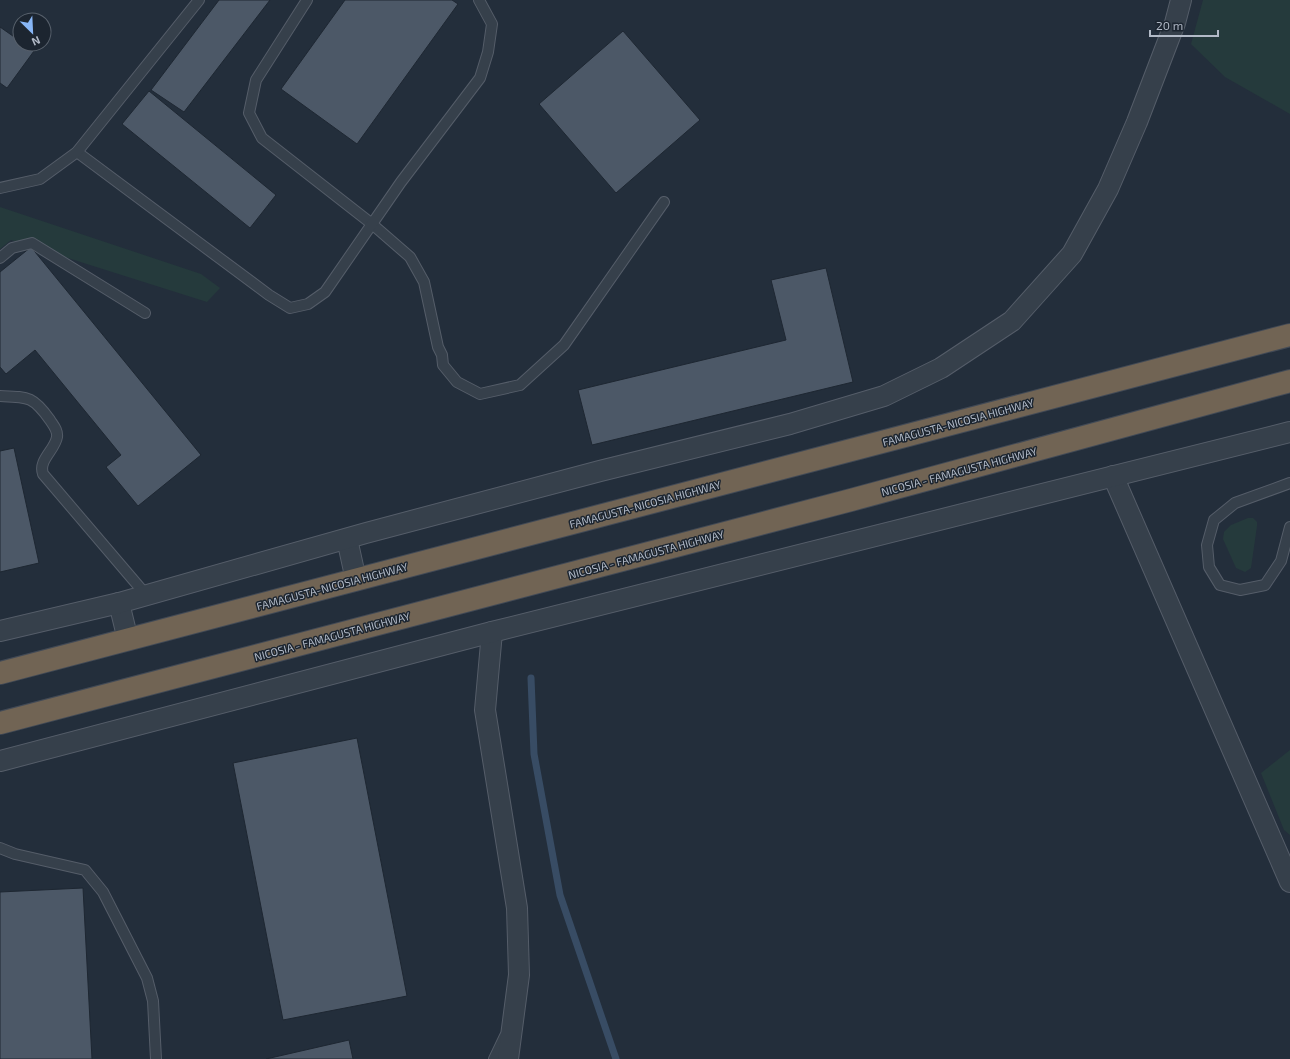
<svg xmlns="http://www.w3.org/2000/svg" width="1290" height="1059" font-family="'Exo 2',sans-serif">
<rect width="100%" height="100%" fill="#232e3b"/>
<g fill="#253a3c">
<path d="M1203,0h87v114l-65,-37 -34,-33z"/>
<path d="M0,207l201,67 19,14 -13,14 -196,-62 -11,9z"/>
<path d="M1248,518h5l4,4v4l-6,42 -6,4 -9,-4 -13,-29 1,-7 7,-7z"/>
<path d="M1290,750v85l-6,-5 -23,-57z"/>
</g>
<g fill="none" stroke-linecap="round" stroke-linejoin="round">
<path stroke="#384c64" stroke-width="7" d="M531,678l3,76 26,141 56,164"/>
</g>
<g fill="#4c5867" stroke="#1e2732">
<path d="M219,0h51l-86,112 -33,-22z"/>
<path d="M345,0h107l6,4 -101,140 -76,-55z"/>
<path d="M0,27l20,14v3h4l10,7 -27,37 -7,-5z"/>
<path d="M623,31l77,89 -84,73 -77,-89z"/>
<path d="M149,91l127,104 -26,33 -128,-104z"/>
<path d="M31,247l170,208 -63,51 -32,-39 15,-12 -86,-105 -29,24 -6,-7v-95z"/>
<path d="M826,268l27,114 -261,63 -14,-55 208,-50 -15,-60z"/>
<path d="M14,448l25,115 -39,9v-121z"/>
<path d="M357,738l50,258 -124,24 -50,-257z"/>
<path d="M83,888l9,171h-92v-167z"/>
<path d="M349,1040l4,19h-87z"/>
</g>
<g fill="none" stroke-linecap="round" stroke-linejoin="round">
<g stroke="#555d69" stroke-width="12">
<g id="lane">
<path d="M307,0l-51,80 -7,33 13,25 110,86 38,33 14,25 14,65 4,8 1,10 14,17 23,12 40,-9 44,-40 100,-143"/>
<path d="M77,152l192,143 21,13 18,-4 17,-12 76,-110 79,-104 8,-26 4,-28 -13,-24"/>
<path d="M0,188l40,-9 37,-27 122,-152"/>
<path d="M0,258l12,-10 20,-5 113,70"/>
<path d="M0,396c28,1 33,0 50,24 3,5 8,10 7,17 -2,13 -19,23 -14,37l104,122"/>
<path d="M1290,483l-55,20 -21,17 -7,25 2,22 11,18 20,5 25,-5 16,-24 9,-34"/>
<path d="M0,848l15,6 70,16 18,22 44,86 6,23 3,58"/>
<path d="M494,1059l11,-23"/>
</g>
</g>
<g stroke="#555d69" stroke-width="22">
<g id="street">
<path d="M1113,476l177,406"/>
<path d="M347,539l9,41"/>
<path d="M119,603l9,37"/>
<path d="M0,631l119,-28 247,-70 234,-62 190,-47 94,-28 57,-28 71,-47 60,-67 36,-65 29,-67 38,-99 6,-23"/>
<path d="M492,632l-7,78 32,198 2,67 -11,84"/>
<path d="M0,761l492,-129 798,-200"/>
</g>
</g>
<g stroke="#424a56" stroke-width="24">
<g id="highway">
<path d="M0,673l1290,-338"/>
<path d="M0,723l851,-223 439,-119"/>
</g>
</g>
<use href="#lane" stroke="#36404b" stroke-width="10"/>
<use href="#street" stroke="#36404b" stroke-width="20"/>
<use href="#highway" stroke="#716454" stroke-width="22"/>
</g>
<g text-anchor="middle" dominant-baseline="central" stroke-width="3" stroke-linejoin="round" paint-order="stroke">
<g font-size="11" fill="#b2bac7" stroke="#1c2530">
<text transform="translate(958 422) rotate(-15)">FAMAGUSTA-NICOSIA HIGHWAY</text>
<text transform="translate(959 471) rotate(-15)">NICOSIA - FAMAGUSTA HIGHWAY</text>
<text transform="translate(645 504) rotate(-15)">FAMAGUSTA-NICOSIA HIGHWAY</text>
<text transform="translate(646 554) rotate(-15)">NICOSIA - FAMAGUSTA HIGHWAY</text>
<text transform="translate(332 586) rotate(-15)">FAMAGUSTA-NICOSIA HIGHWAY</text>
<text transform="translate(332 636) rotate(-15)">NICOSIA - FAMAGUSTA HIGHWAY</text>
</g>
</g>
<g transform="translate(32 32) rotate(156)"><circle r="19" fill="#1c2530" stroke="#58616c"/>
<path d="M0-3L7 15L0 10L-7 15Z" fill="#87b6f6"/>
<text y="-6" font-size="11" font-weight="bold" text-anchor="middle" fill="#b2bac7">N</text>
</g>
<path d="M1150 30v6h68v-6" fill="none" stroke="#b2bac7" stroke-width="2"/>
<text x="1156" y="30" font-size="12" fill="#b2bac7" stroke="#1c2530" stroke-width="3" paint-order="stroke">20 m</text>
</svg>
